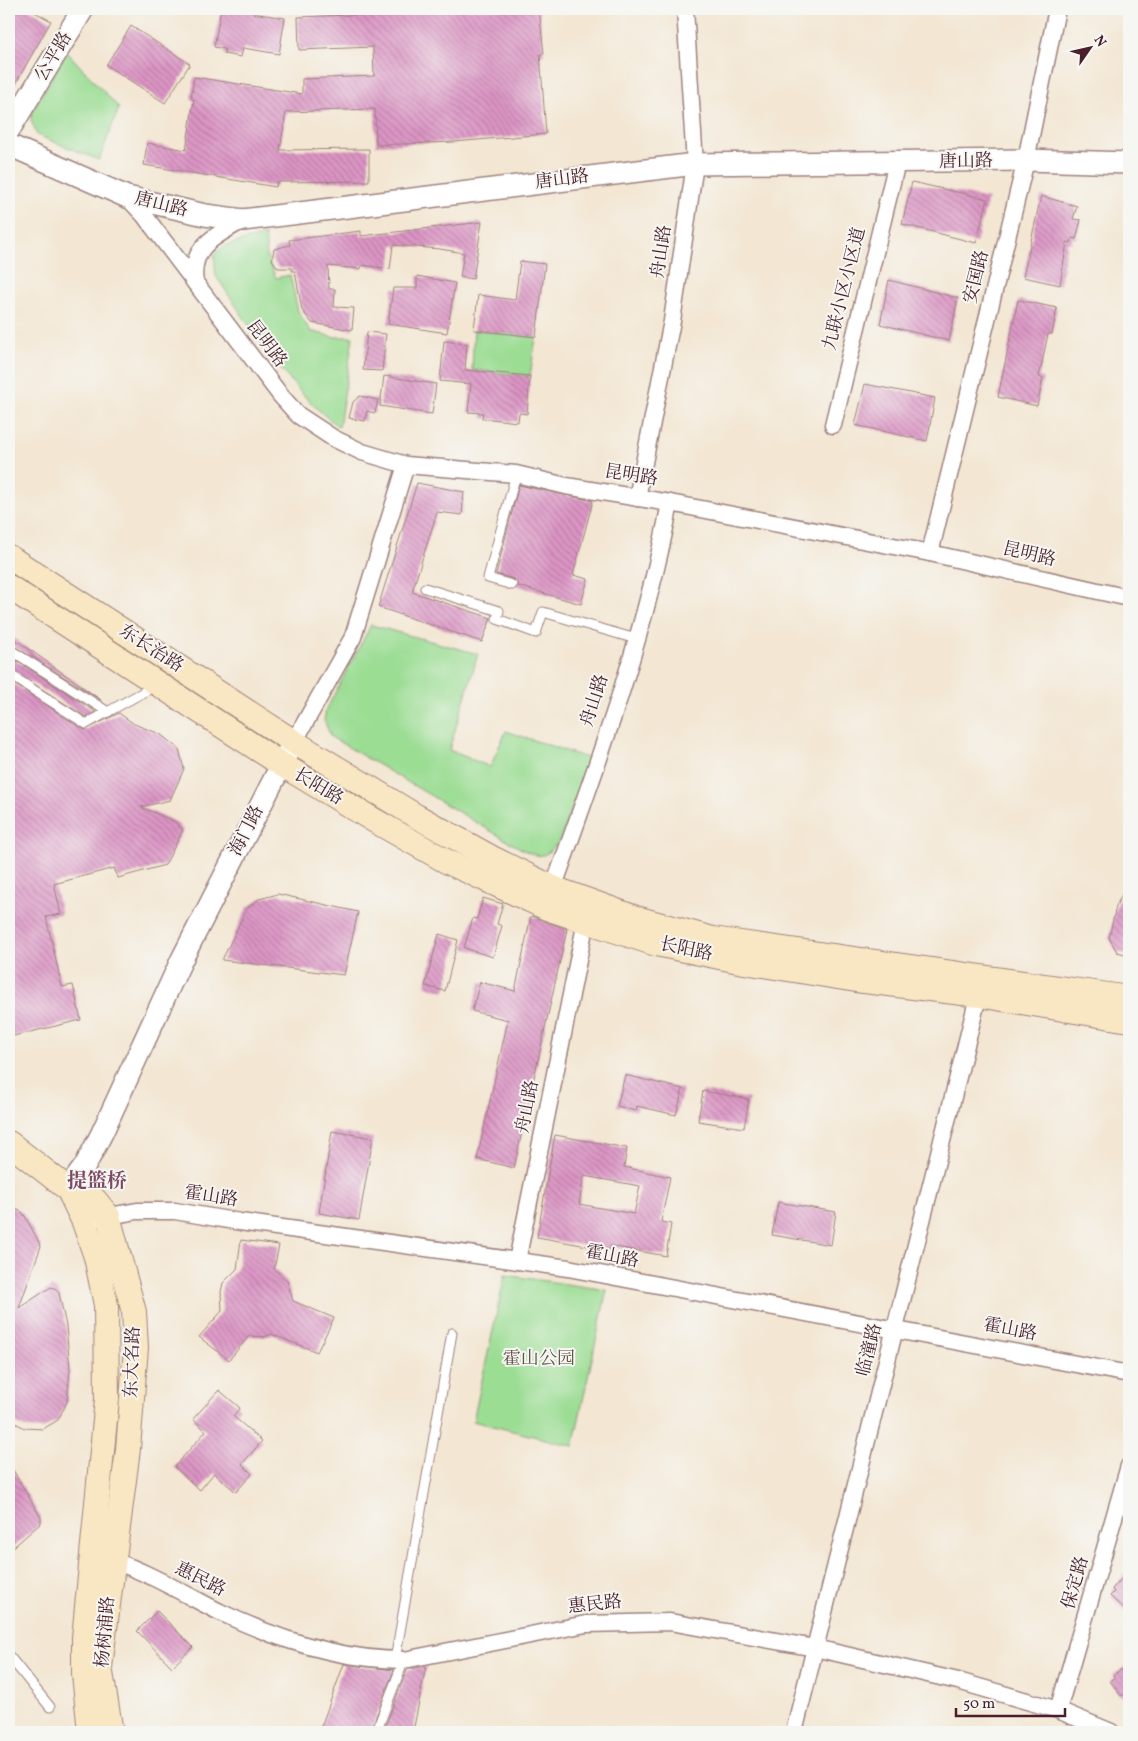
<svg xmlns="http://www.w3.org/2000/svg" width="1138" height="1741" font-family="Vollkorn,'Noto Serif SC',serif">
<defs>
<pattern id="building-back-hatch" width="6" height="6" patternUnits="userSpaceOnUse" patternTransform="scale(1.25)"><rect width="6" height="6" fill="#dc95c5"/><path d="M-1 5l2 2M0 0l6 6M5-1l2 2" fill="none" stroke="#b479a0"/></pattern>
</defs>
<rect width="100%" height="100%" fill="#f6f6f2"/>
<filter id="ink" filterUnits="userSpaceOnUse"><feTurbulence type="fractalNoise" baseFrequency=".02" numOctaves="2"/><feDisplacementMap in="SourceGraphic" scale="10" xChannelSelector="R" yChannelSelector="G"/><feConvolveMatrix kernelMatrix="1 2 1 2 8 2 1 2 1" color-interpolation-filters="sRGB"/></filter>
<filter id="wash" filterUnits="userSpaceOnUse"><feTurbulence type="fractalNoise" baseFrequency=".0096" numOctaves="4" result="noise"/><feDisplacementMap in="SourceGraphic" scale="20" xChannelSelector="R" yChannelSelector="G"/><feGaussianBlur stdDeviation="1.12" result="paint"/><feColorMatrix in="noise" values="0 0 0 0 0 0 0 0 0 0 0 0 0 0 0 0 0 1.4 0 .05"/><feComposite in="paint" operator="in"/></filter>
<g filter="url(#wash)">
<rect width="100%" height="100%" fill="#f3e6d2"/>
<g fill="#9cdd94" stroke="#737e60">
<path d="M67,52l52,56 -20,52 -62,-25 -6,-15 1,-9z"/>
<path d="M265,235l2,22 9,21 14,-3 8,36 12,20 23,6h20l-14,90c-52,-39 -87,-98 -123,-151l-2,-21 10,-9z"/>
<path d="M474,330l62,7 -6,39 -58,-6z"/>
<path d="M371,625l107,29 -29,96 41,17 16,-36 84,28 -30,80c-15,22 -21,19 -42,8l-187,-110 -7,-17 2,-10z"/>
<path d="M505,1275l102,15 -34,156 -100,-25z"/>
</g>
<g id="blocks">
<g fill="url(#building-back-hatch)" fill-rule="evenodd">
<path d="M9,9h20l22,12 -42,74z"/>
<path d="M221,9h32v4l32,5 -6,36 -36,-6 -2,9 -17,-3 1,-5 -11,-2z"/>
<path d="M376,9h163l5,45h-4l6,80 -92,8 -78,3 -1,-36 -89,3 -6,38 89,-1v32l-92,1 -1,5 -132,-22 3,-22 39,7 8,-50 -3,-1 3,-22 108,17v-15l72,-3 -1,-29 -74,3 -1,-33 78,-3z"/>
<path d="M131,26l59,38 -25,39 -59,-38z"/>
<path d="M912,182l76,17 -12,44 -74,-19z"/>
<path d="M1041,196l36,10 -4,13 8,1 -5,19 -4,-1 -1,5 -4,-1 -7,43 -37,-8z"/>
<path d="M482,222l-9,57 -13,-2 4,-24 -24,-4 -47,-4 -3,24 -28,-4 -1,4 -33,-3 1,23h6l-1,18 20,1 -2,22 -40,-7 -10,-13 -7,-39h-3v-3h-14l-6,-8 2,-11 16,-4 -1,-5 72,-9v5z"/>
<path d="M520,261l25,3 -9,73 -62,-7 4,-35 37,5z"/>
<path d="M417,276l38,7 -8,50 -59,-9 5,-36h24z"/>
<path d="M889,280l69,18 -9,43 -69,-17z"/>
<path d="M1018,300l39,8 -5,26h-4l-9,43 4,1 -6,28 -39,-9z"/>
<path d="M367,332l19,2 -4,37 -19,-1z"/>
<path d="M444,341l23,3 -2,26 65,6 -3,38 -8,-1 -1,9 -36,-4 1,-5 -15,-1 3,-28 -31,-3z"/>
<path d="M384,376l52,8 -4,30 -52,-8z"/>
<path d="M865,384l70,14 -8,43 -72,-16z"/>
<path d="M360,396l18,4 -3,13 -8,-2 -2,10 -16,-3 4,-16z"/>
<path d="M417,483l47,9 -2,23 -25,-3 -25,80 79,26 -9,24 -104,-35z"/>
<path d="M519,485l74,16 -20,74 15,4 -7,25 -63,-18 -4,-7 -18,-5z"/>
<path d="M9,635l92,65 -92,-57z"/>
<path d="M9,656l87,56 -10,5 -77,-49z"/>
<path d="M9,681l76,49 34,-17 15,11 26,10 19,15 5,20 -14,31 -29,7 35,15 7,8 -18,35 -47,13 -4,-10 -60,16 7,30 -15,3 16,70 11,-2 8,35 -72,17z"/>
<path d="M1129,881v74l-12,-3 -8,-14 7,-32z"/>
<path d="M278,894l80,18 -14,63 -122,-15 25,-52 12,-9z"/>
<path d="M483,898l20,6 -6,20 5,2 -9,31 -29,-9 9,-30 4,1z"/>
<path d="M531,916l36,13 -53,239 -37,-9 31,-139 -36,-9 8,-29 35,9z"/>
<path d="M439,934l19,6 -13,51 -20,-5z"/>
<path d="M625,1075l58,14 -7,26 -39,-9 -1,5 -19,-5z"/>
<path d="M703,1091l46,8 -5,29 -46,-7z"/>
<path d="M332,1131l41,7 -14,82 -40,-7z"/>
<path d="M555,1135l72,13 -3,19 46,10 -9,45 10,2 -5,32 -56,-10v4l-73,-13zM584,1176l56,10 -6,28 -55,-10z"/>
<path d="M778,1202l58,10 -5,33 -59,-10z"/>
<path d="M9,1206l13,6 4,6 15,28 -22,62 32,-21 5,2 3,4 7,33 4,43 -3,33 -9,18 -15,9 -18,-1 -16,-8z"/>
<path d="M241,1240l38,5 -5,24 13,12 6,20 41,17 -17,34 -46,-18 -6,3 -16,-1 -20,24 -30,-23 23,-26 -1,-19 2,-9 14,-14z"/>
<path d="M219,1390l21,18 -7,8 29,25 -20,23 10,10 -16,18 -22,-19 -14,17 -26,-23 32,-36 -13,-12z"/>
<path d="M9,1463l32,55v5l-32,28z"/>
<path d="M1129,1571v43l-19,-18 4,-4 -2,-3z"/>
<path d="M157,1611l36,36 -21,20 -35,-36z"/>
<path d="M344,1664l50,6 -24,62h-51z"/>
<path d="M1129,1664v27l-8,5 -11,-15 5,-3 -2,-3z"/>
<path d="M426,1666l-13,66h-30l24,-62z"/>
</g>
</g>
</g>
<g filter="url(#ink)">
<use href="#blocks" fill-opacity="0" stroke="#9e827e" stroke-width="1"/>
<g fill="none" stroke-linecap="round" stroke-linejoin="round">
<g stroke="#9e827e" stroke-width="11">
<g id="service">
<path d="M512,585l-24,-7 28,-104"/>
<path d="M425,588l74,23 -2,8 39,14 7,-21 93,27"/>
<path d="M9,649l99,63"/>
<path d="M9,674l77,50 70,-39"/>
<path d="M9,1162l8,-12"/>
<path d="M9,1656l41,51"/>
<path d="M395,1660l57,-327"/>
<path d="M376,1732l28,-72"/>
</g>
</g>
<g stroke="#9e827e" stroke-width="19">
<g id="minor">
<path d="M127,197l17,18 137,181 17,19 35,23 29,14 44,13 110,9 50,12 104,17 260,50 199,45"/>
<path d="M195,283c-6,-37 21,-47 48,-63"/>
<path d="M833,425l64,-263"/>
<path d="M637,498l35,-177 23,-157 -10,-155"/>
<path d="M930,553l96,-393 31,-151"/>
<path d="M294,742l59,-105 53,-172"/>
<path d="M550,897c46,-129 95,-260 120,-394"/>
<path d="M98,1218l39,-7h38l65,11 328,46 561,106"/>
<path d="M517,1261l71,-350"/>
<path d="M105,1560c24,1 90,40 115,52 56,27 121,48 184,48l182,-36 84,-2 145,26 143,33 100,29 53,22"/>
<path d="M1058,1710l71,-244"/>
<path d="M794,1732l187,-747"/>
</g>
</g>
<g stroke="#9e827e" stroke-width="24">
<g id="tertiary">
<path d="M9,130l74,-121"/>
<path d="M9,145l118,52 78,18 38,5 452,-56 331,-4 103,3"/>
<path d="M68,1189l17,-23 17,-33 80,-174 107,-209"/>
</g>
</g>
<g stroke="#9e827e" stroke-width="26">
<g id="secondary">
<path d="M9,557l285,185 122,74 76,42 61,30 83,30 77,21 416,59"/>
<path d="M9,587l272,177 89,54 76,43 101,47 109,36 88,18 112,18 123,15 150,25"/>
<path d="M9,1143l59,46 16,33 12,35 10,48 1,94 -23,239v36l6,58"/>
<path d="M68,1189l18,4 8,6 14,17 26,96 2,35 -8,102 -28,218 11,65"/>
</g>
</g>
<use href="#service" stroke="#fff" stroke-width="9"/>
<use href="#minor" stroke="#fff" stroke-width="16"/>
<use href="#tertiary" stroke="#fff" stroke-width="21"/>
<use href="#secondary" stroke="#f9e7c3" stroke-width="24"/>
</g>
</g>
<g text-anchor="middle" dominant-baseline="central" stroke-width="4" stroke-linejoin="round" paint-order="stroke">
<g font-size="18" fill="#4a1f2b" stroke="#f6f6f2">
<text transform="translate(54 57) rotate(-59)">公平路</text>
<text transform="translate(966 162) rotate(-1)">唐山路</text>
<text transform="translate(562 180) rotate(-7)">唐山路</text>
<text transform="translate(161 205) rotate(14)">唐山路</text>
<text transform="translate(662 252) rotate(-82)">舟山路</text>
<text transform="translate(977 277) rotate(-76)">安国路</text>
<text transform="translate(845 289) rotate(-76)">九联小区小区道</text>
<text transform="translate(266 344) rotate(53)">昆明路</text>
<text transform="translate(631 476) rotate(9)">昆明路</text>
<text transform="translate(1029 555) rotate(13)">昆明路</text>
<text transform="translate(151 649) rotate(33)">东长治路</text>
<text transform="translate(595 701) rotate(-72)">舟山路</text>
<text transform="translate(318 787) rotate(31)">长阳路</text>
<text transform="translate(247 831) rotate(-63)">海门路</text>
<text transform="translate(686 950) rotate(12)">长阳路</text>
<text transform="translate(528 1107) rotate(-79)">舟山路</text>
<text transform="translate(211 1197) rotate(9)">霍山路</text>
<text transform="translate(612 1257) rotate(11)">霍山路</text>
<text transform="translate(1010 1330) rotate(11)">霍山路</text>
<text transform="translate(870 1350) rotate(-76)">临潼路</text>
<text transform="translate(133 1362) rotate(-88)">东大名路</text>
<text transform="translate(200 1580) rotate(27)">惠民路</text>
<text transform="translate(1076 1583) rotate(-74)">保定路</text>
<text transform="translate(595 1605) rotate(-6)">惠民路</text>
<text transform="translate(106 1632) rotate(-85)">杨树浦路</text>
</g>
<g font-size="18" fill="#5e4e45" stroke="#f6f6f2">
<text x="539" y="1359">霍山公园</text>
</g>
<g font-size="20" font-weight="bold" fill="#7d4861" stroke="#f6f6f2">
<text x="97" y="1182">提篮桥</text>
</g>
</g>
<rect width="1138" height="1741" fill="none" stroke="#f6f6f2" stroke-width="30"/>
<g transform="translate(1090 48) rotate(56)" stroke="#f6f6f2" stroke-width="4" paint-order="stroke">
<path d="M0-4L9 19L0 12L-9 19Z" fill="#4a1f2b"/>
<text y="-8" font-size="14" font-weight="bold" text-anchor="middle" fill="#4a1f2b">N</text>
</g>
<path d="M956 1708v8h109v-8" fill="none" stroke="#4a1f2b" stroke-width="2.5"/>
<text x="963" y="1708" font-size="15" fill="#4a1f2b" stroke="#f6f6f2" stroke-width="4" paint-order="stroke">50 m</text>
</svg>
